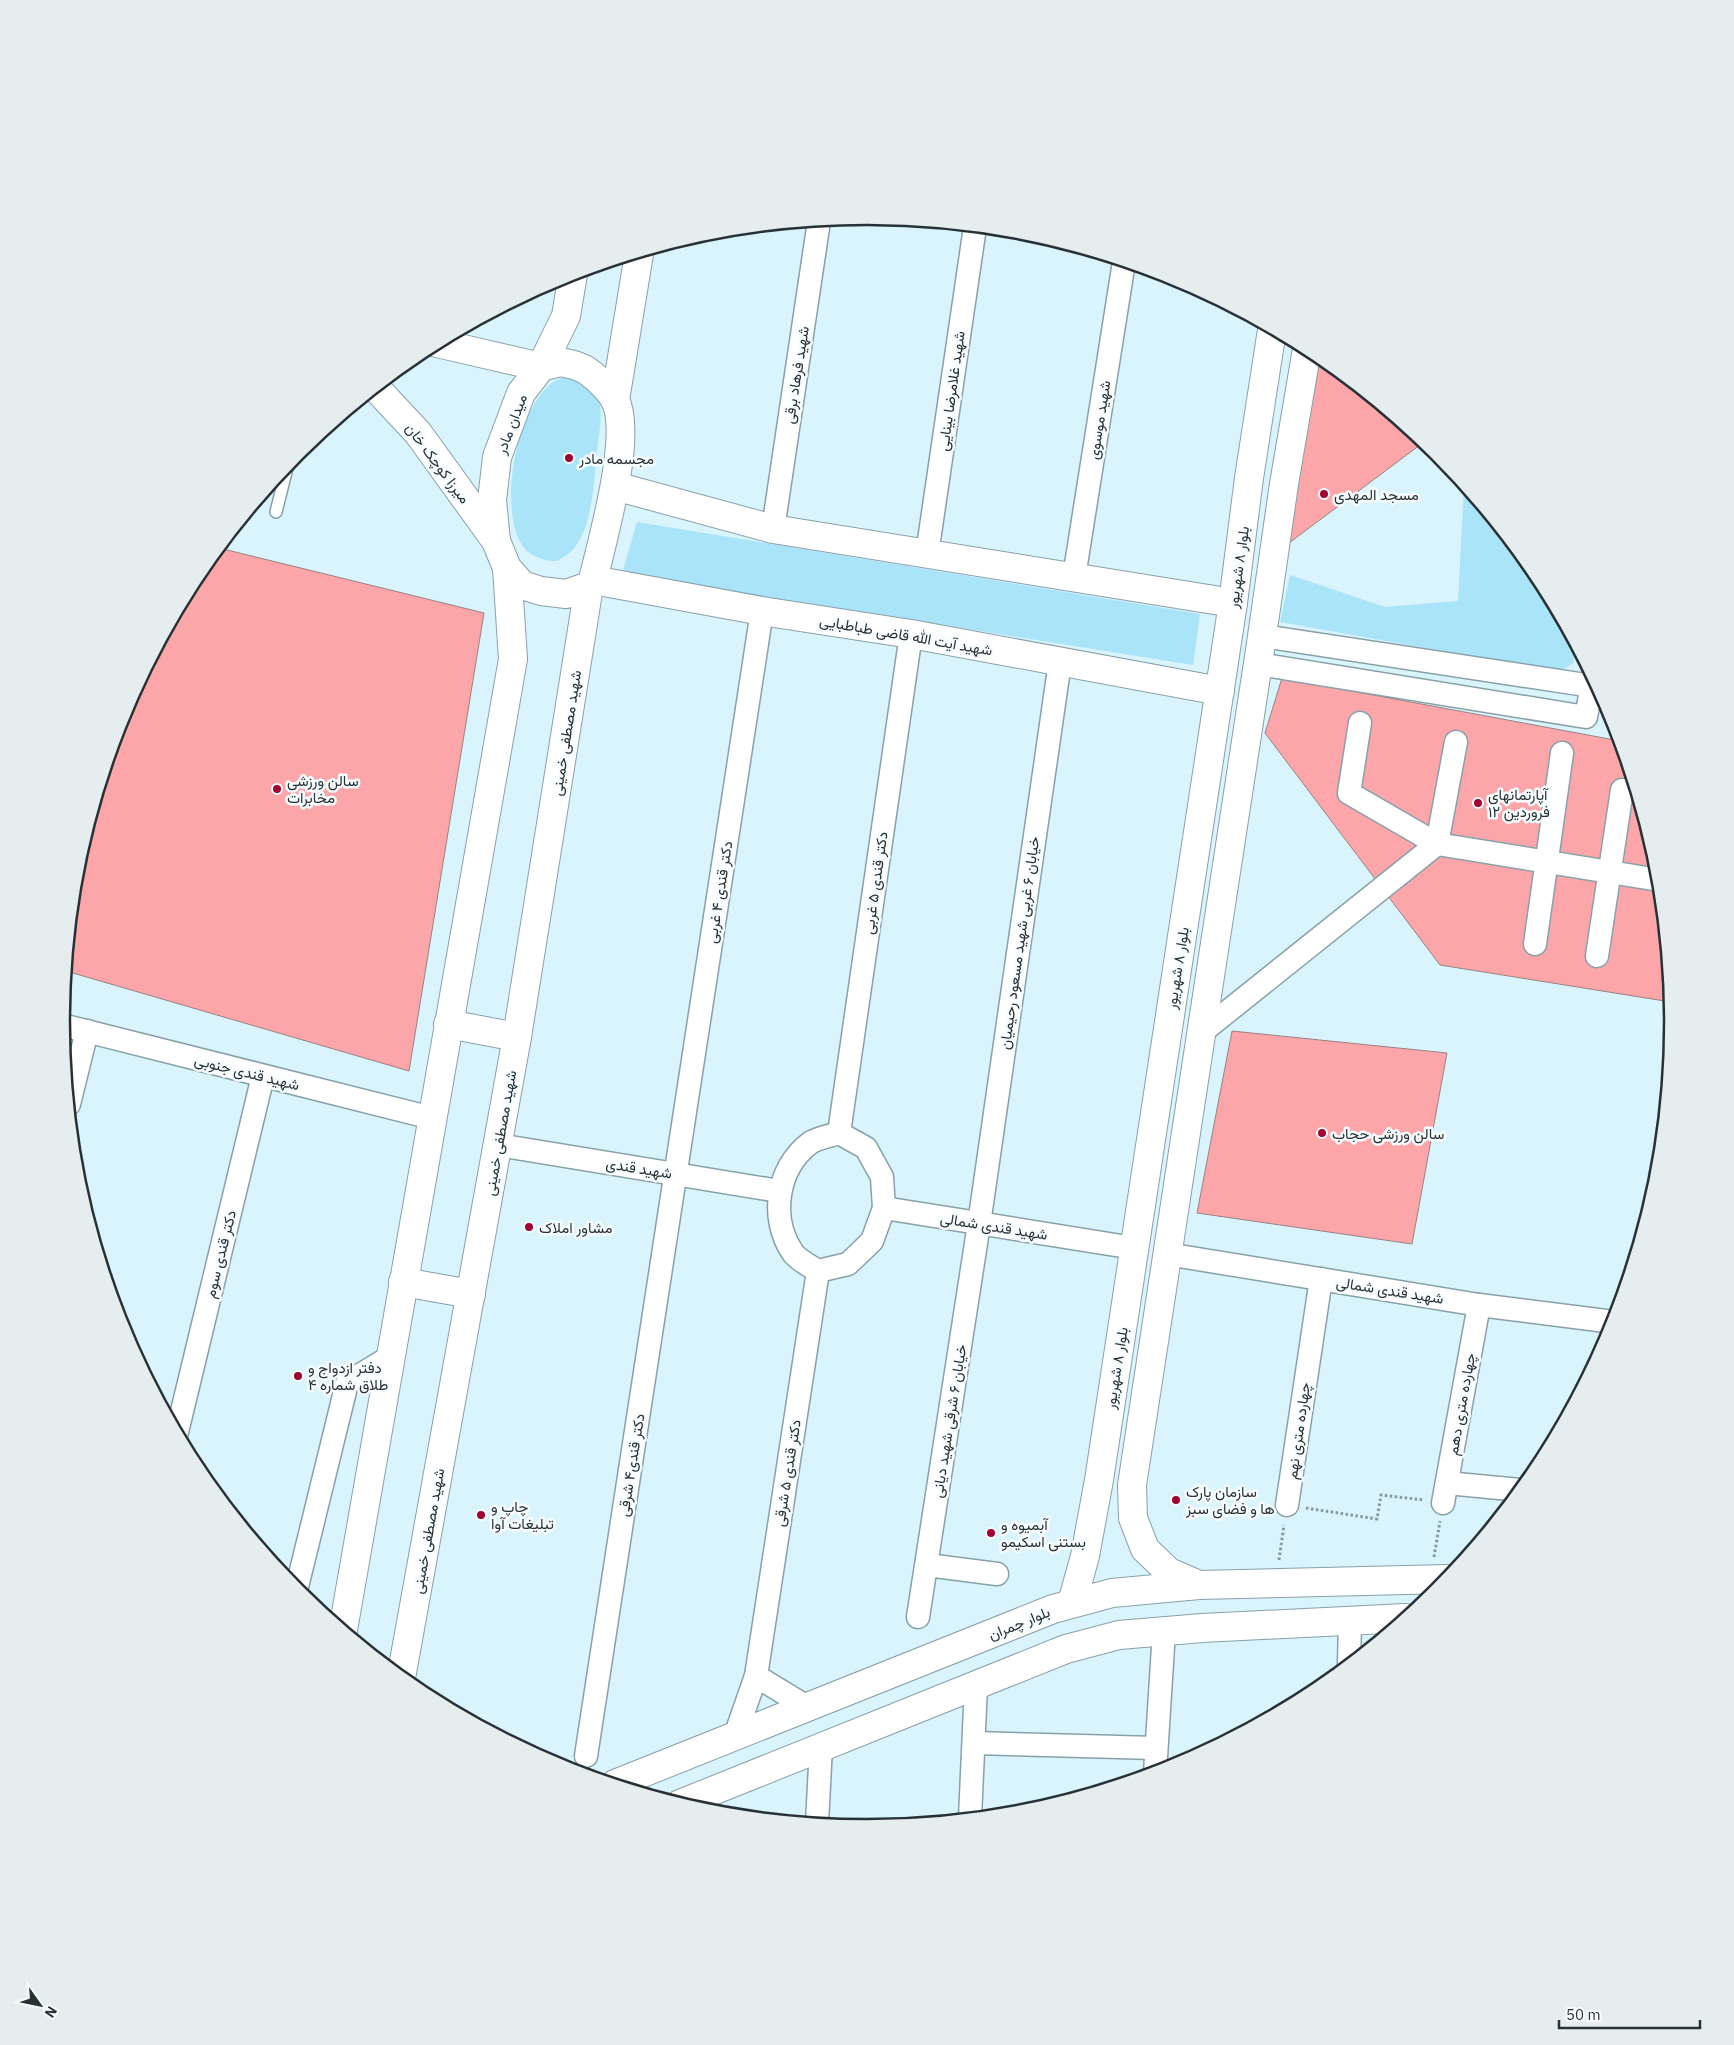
<svg xmlns="http://www.w3.org/2000/svg" width="1734" height="2045" font-family="'IBM Plex Sans',Vazirmatn,sans-serif">
<rect width="100%" height="100%" fill="#d9f4fd"/>
<g fill="#a9e4f8">
<path d="M568,376c13,7 29,12 32,29 2,14 -1,31 -3,45 -3,30 -4,93 -35,108 -4,2 -6,4 -10,3 -10,-1 -20,-5 -27,-12 -31,-35 -7,-165 43,-173z"/>
<path d="M1464,486l73,89 38,70 -2,18 -14,9 -279,-50 10,-47 95,32 73,-6z"/>
<path d="M637,522l563,92 -7,51 -571,-91z"/>
</g>
<g fill="#fca6aa" stroke="#9a8181">
<path d="M1314,352l110,90 -139,104z"/>
<path d="M219,548l265,65 -75,458 -343,-100 11,-106 46,-151 74,-139z"/>
<path d="M1282,678l338,63 37,125 14,136 -231,-37 -175,-232z"/>
<path d="M1232,1031l215,22 -35,191 -215,-31z"/>
</g>
<g fill="none" stroke-linecap="round" stroke-linejoin="round">
<g stroke="#88a1a9" stroke-width="14">
<path id="service" d="M276,512l12,-48"/>
</g>
<g stroke="#88a1a9" stroke-width="25">
<g id="minor">
<path d="M773,529l46,-308"/>
<path d="M927,554l48,-327"/>
<path d="M1074,577l50,-315"/>
<path d="M1262,636l330,50"/>
<path d="M1258,664l328,53 7,-37"/>
<path d="M1360,723l-11,70 88,51 222,36"/>
<path d="M1535,944l27,-191"/>
<path d="M1597,956l25,-166"/>
<path d="M62,1025l370,93"/>
<path d="M1202,1032l235,-188 19,-102"/>
<path d="M69,1104l18,-73"/>
<path d="M839,1133l72,-499"/>
<path d="M839,1133l27,15 16,29 2,31 -12,33 -24,23 -30,7c-8,-5 -20,-11 -25,-18 -24,-35 -16,-85 17,-110 7,-5 20,-7 29,-10z"/>
<path d="M498,1145l281,46"/>
<path d="M884,1208l250,40"/>
<path d="M1167,1254l312,51 135,17"/>
<path d="M177,1432l86,-356"/>
<path d="M1447,1483l73,7"/>
<path d="M1443,1503l36,-198"/>
<path d="M1287,1505l34,-226"/>
<path d="M927,1565l70,9"/>
<path d="M296,1591l51,-208 43,-26"/>
<path d="M918,1617l61,-393 81,-562"/>
<path d="M1349,1664l1,-43"/>
<path d="M756,1676l62,-405"/>
<path d="M735,1736l21,-60 51,31"/>
<path d="M974,1743l182,5"/>
<path d="M586,1756l176,-1145"/>
<path d="M1155,1773l9,-142"/>
<path d="M970,1818l6,-133"/>
<path d="M817,1823l4,-76"/>
</g>
</g>
<g stroke="#88a1a9" stroke-width="30">
<g id="tertiary">
<path d="M437,343l104,24"/>
<path d="M376,388l42,45 78,108"/>
<path d="M615,486l158,43 460,74"/>
<path d="M593,580l169,31 149,23 309,57"/>
<path d="M1199,1585l-30,-13 -24,-23 -12,-31 -1,-33 128,-835 24,-166 23,-135"/>
<path d="M1072,1603l13,-47 14,-76 134,-877 16,-125 23,-148"/>
</g>
</g>
<g stroke="#88a1a9" stroke-width="30">
<g id="secondary">
<path d="M561,362c6,2 13,2 18,5 11,3 31,23 36,33 18,35 -13,141 -22,180l-4,6 -23,8 -25,-3 -19,-6 -15,-17 -11,-27 -4,-41 5,-43 24,-64 20,-26z"/>
<path d="M541,367l25,-51 7,-42"/>
<path d="M615,400l24,-146"/>
<path d="M448,1024l69,13"/>
<path d="M403,1282l68,12"/>
<path d="M343,1630l170,-971 -6,-91"/>
<path d="M401,1678l116,-641 72,-451"/>
<path d="M615,1784l438,-175 59,-16 87,-8 249,-6"/>
<path d="M680,1804l386,-155 53,-14 83,-7 203,-10"/>
</g>
</g>
<g stroke="#85989e" stroke-width="3" stroke-dasharray="2.5 2.5" stroke-linecap="butt">
<path d="M1306,1508l71,11 4,-24 43,5"/>
<path d="M1434,1557l6,-36"/>
<path d="M1279,1560l5,-35"/>
</g>
<use href="#service" stroke="#fff" stroke-width="11"/>
<use href="#minor" stroke="#fff" stroke-width="22"/>
<use href="#tertiary" stroke="#fff" stroke-width="28"/>
<use href="#secondary" stroke="#fff" stroke-width="28"/>
</g>
<g fill="#a10130" stroke="#f7fdff" stroke-width="2">
<circle cx="569" cy="458" r="5"/>
<circle cx="1324" cy="494" r="5"/>
<circle cx="277" cy="789" r="5"/>
<circle cx="1478" cy="803" r="5"/>
<circle cx="1322" cy="1133" r="5"/>
<circle cx="529" cy="1227" r="5"/>
<circle cx="298" cy="1376" r="5"/>
<circle cx="1176" cy="1500" r="5"/>
<circle cx="481" cy="1515" r="5"/>
<circle cx="991" cy="1533" r="5"/>
</g>
<g text-anchor="middle" dominant-baseline="central" stroke-width="5" stroke-linejoin="round" paint-order="stroke">
<g font-size="15" fill="#283236" stroke="#f7fdff">
<text transform="translate(796 375) rotate(-81)">شهید فرهاد برقی</text>
<text transform="translate(951 391) rotate(-82)">شهید غلامرضا بینایی</text>
<text transform="translate(1099 420) rotate(-81)">شهید موسوی</text>
<text transform="translate(511 424) rotate(-69)">میدان مادر</text>
<text transform="translate(438 463) rotate(53)">میرزا کوچک خان</text>
<text transform="translate(1238 567) rotate(-82)">بلوار ۸ شهریور</text>
<text transform="translate(906 635) rotate(10)">شهید آیت الله قاضی طباطبایی</text>
<text transform="translate(566 733) rotate(-81)">شهید مصطفی خمینی</text>
<text transform="translate(875 883) rotate(-82)">دکتر قندی ۵ غربی</text>
<text transform="translate(719 892) rotate(-81)">دکتر قندی ۴ غربی</text>
<text transform="translate(1019 943) rotate(-82)">خیابان ۶ غربی شهید مسعود رحیمیان</text>
<text transform="translate(1177 968) rotate(-81)">بلوار ۸ شهریور</text>
<text transform="translate(247 1072) rotate(14)">شهید قندی جنوبی</text>
<text transform="translate(500 1133) rotate(-80)">شهید مصطفی خمینی</text>
<text transform="translate(639 1168) rotate(9)">شهید قندی</text>
<text transform="translate(994 1226) rotate(9)">شهید قندی شمالی</text>
<text transform="translate(220 1254) rotate(-76)">دکتر قندی سوم</text>
<text transform="translate(1390 1290) rotate(9)">شهید قندی شمالی</text>
<text transform="translate(1116 1368) rotate(-81)">بلوار ۸ شهریور</text>
<text transform="translate(1461 1404) rotate(-80)">چهارده متری دهم</text>
<text transform="translate(949 1421) rotate(-81)">خیابان ۶ شرقی شهید دیانی</text>
<text transform="translate(1298 1431) rotate(-82)">چهارده متری نهم</text>
<text transform="translate(631 1465) rotate(-81)">دکتر قندی۴ شرقی</text>
<text transform="translate(787 1473) rotate(-81)">دکتر قندی ۵ شرقی</text>
<text transform="translate(428 1531) rotate(-80)">شهید مصطفی خمینی</text>
<text transform="translate(1019 1623) rotate(-22)">بلوار چمران</text>
</g>
<g font-size="15" fill="#283236" stroke="#f7fdff" text-anchor="start">
<text x="579" y="458">مجسمه مادر</text>
<text x="1334" y="494">مسجد المهدی</text>
<text x="287" y="780">سالن ورزشی<tspan x="287" dy="17">مخابرات</tspan></text>
<text x="1488" y="794">آپارتمانهای<tspan x="1488" dy="17">۱۲ فروردین</tspan></text>
<text x="1332" y="1133">سالن ورزشی حجاب</text>
<text x="539" y="1227">مشاور املاک</text>
<text x="308" y="1367">دفتر ازدواج و<tspan x="308" dy="17">طلاق شماره ۴</tspan></text>
<text x="1186" y="1491">سازمان پارک<tspan x="1186" dy="17">ها و فضای سبز</tspan></text>
<text x="491" y="1506">چاپ و<tspan x="491" dy="17">تبلیغات آوا</tspan></text>
<text x="1001" y="1524">آبمیوه و<tspan x="1001" dy="17">بستنی اسکیمو</tspan></text>
</g>
</g>
<path d="M0 0H1734V2045H0ZM70 1022a797 797 0 1 1 1594 0a797 797 0 1 1-1594 0Z" fill="#e6edef" fill-rule="evenodd"/>
<path fill="none" stroke="#283236" stroke-width="2.5" d="M70 1022a797 797 0 1 1 1594 0a797 797 0 1 1-1594 0Z"/>
<g transform="translate(40 2005) rotate(123)" stroke="#f7fdff" stroke-width="4" paint-order="stroke">
<path d="M0-4L9 19L0 12L-9 19Z" fill="#283236"/>
<text y="-8" font-size="14" font-weight="bold" text-anchor="middle" fill="#283236">N</text>
</g>
<path d="M1559 2020v8h141v-8" fill="none" stroke="#283236" stroke-width="2.5"/>
<text x="1566" y="2020" font-size="15" fill="#283236" stroke="#f7fdff" stroke-width="4" paint-order="stroke">50 m</text>
</svg>
